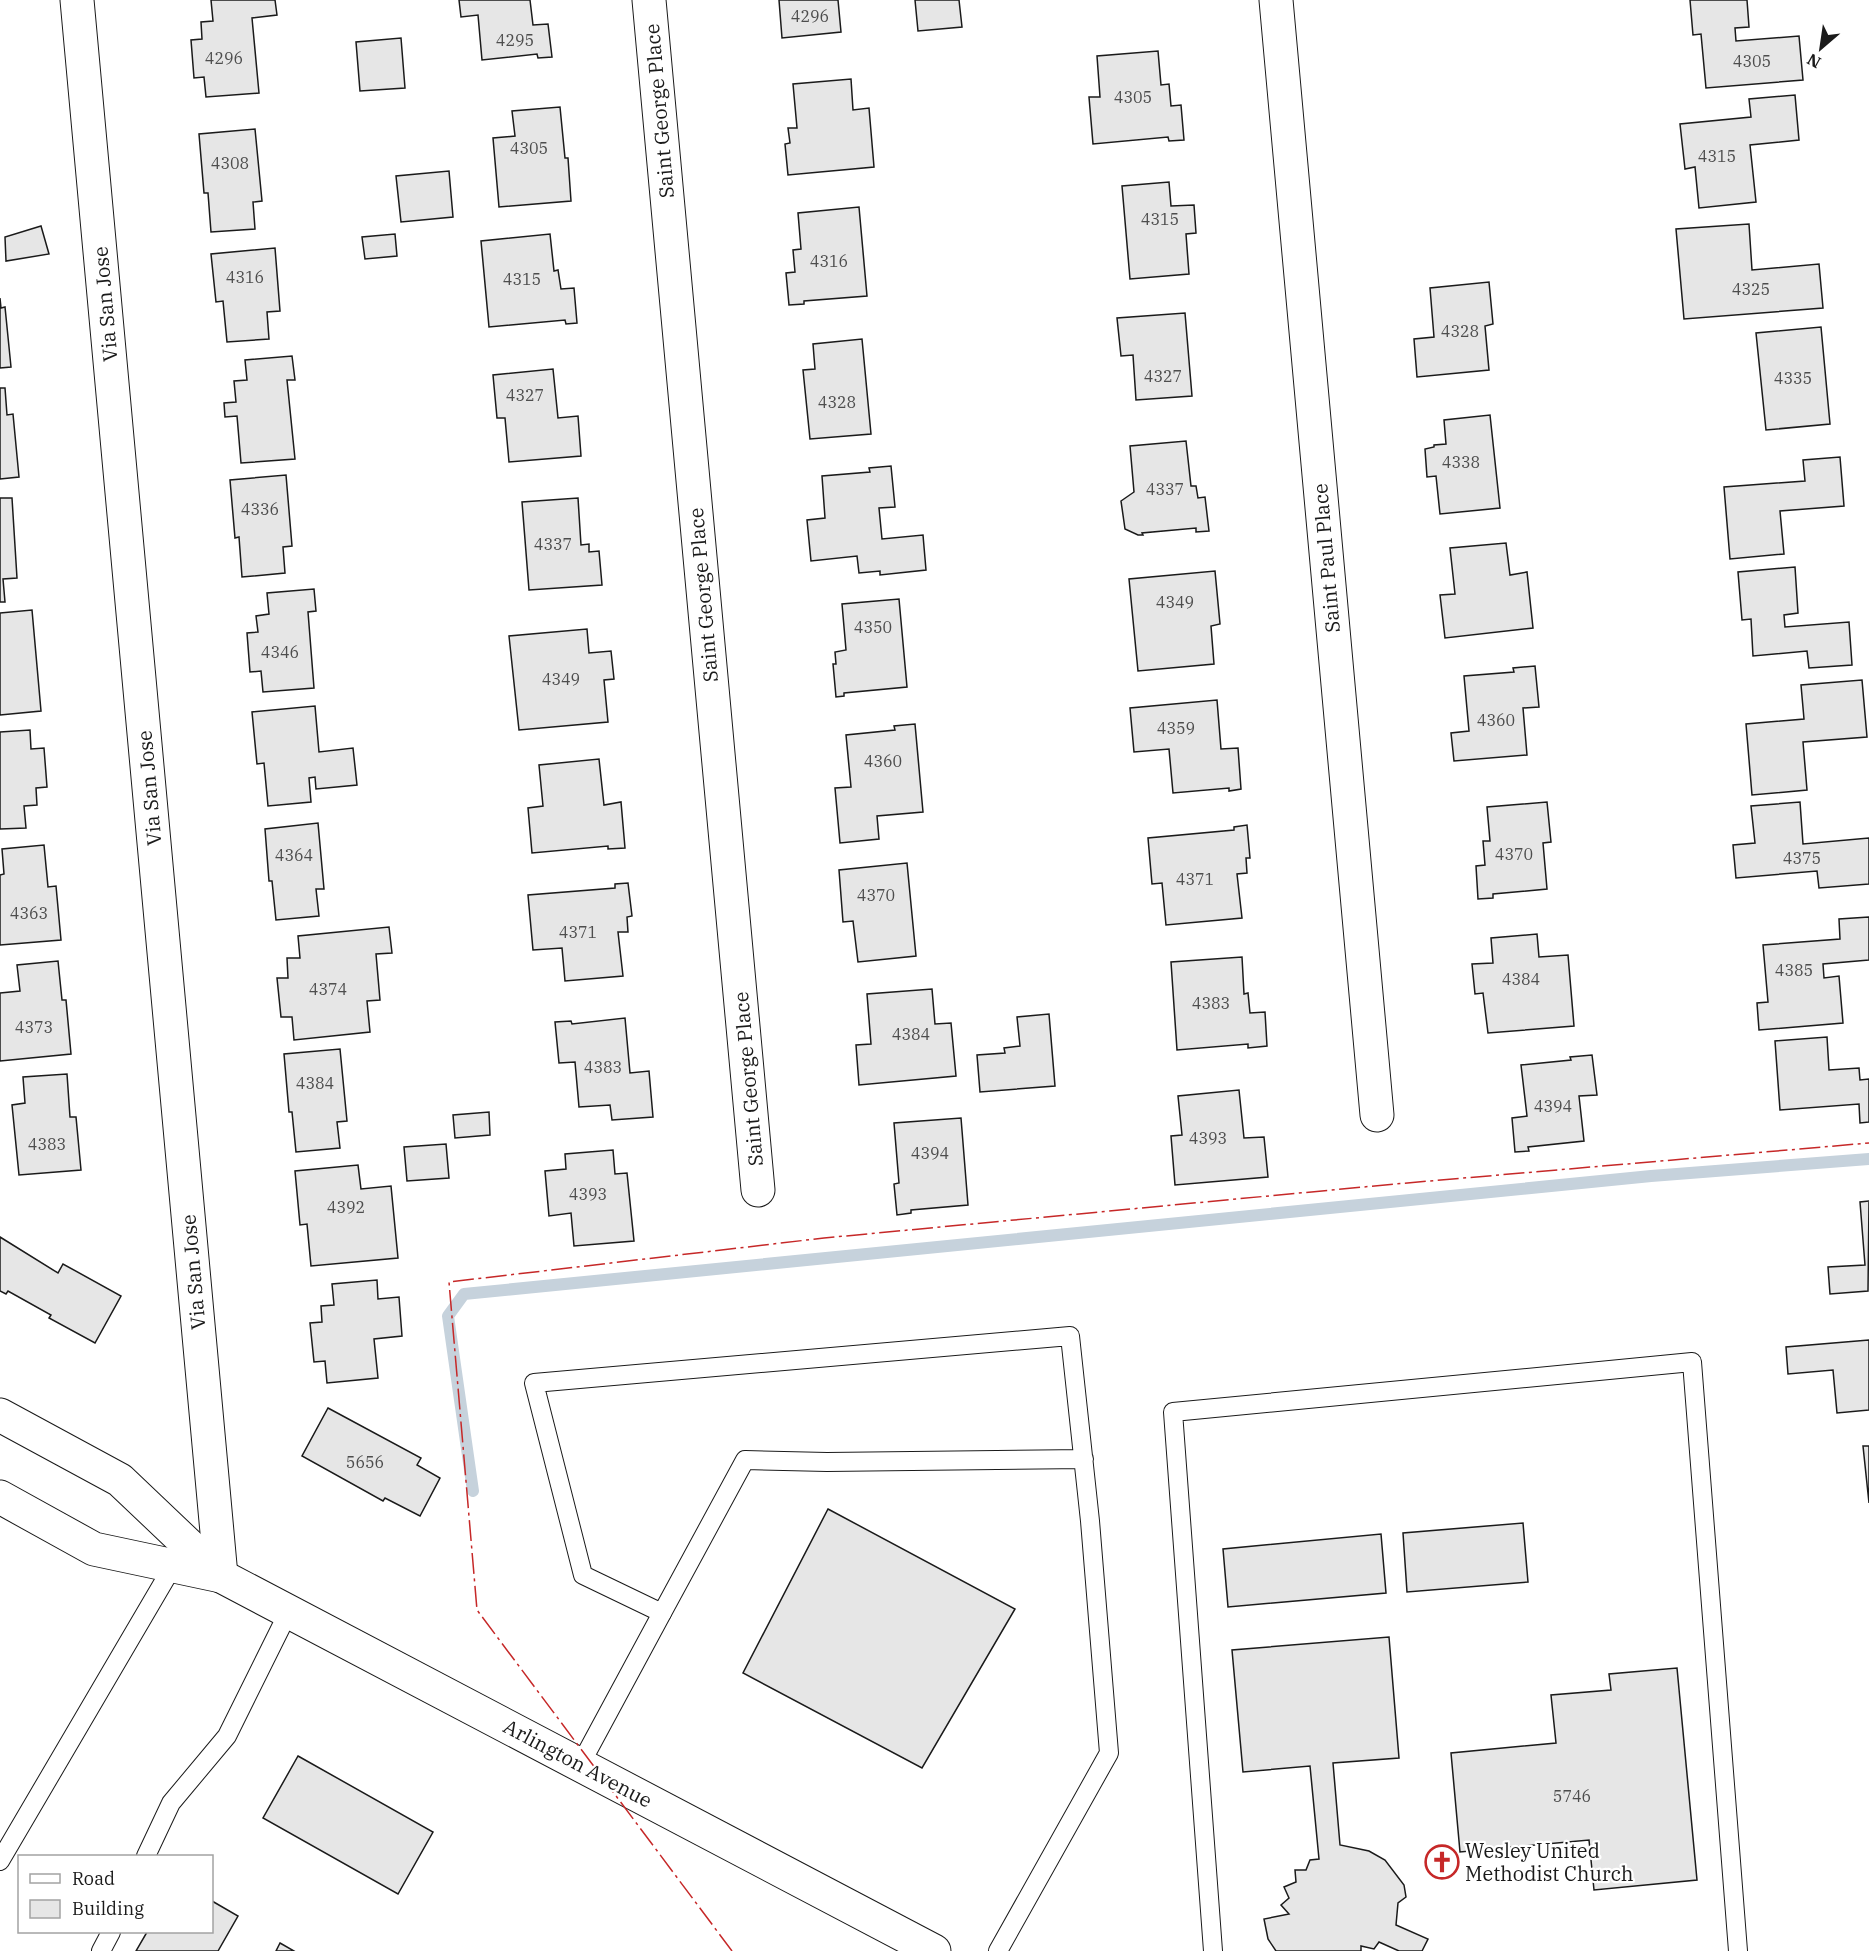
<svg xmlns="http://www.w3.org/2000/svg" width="1869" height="1951" font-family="'IBM Plex Serif',serif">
<rect width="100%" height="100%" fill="#fff"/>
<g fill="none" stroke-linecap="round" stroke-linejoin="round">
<path stroke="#c6d2dc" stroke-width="12" d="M473,1491l-25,-175 16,-22 1187,-118 218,-17"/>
</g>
<g fill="#e6e6e6" stroke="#1a1a1a" stroke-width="1.5">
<path d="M211,0h64l2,15 -25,3 7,75 -53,4 -2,-20 -10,1 -3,-38 11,-1 -1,-17 12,-1z"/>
<path d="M459,0h71l3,25 15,-1 4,33 -14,1 -1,-4 -55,6 -4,-45 -17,2z"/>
<path d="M779,0h59l3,32 -59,6z"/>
<path d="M915,0h44l3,27 -44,4z"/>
<path d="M1690,0h57l2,27 -14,1 1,13 63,-5 4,44 -97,8 -5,-54 -8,1z"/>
<path d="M401,38l4,50 -45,3 -4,-49z"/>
<path d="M1158,51l3,34 8,-1 2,22 10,-1 3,35 -15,1 -1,-4 -75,7 -4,-47h11l-3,-41z"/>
<path d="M851,79l2,31 16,-2 5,59 -86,8 -3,-31 5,-1 -2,-15h9l-4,-44z"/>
<path d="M1795,95l4,45 -49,5 6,57 -57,6 -4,-41 -10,2 -5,-45 71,-7 -2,-18z"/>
<path d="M560,107l5,51h3l3,43 -72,6 -6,-69 22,-2 -3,-25z"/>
<path d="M255,129l7,72 -9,1 2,27 -44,3 -3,-39h-4l-5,-59z"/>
<path d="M449,171l4,46 -52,5 -5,-46z"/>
<path d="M1169,182l2,24 23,-1 2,28 -10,1 3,40 -59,5 -8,-93z"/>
<path d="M859,207l8,89 -63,5v3l-15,1 -3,-32 9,-1 -2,-22 8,-1 -3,-36z"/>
<path d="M1749,224l3,46 67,-6 4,44 -139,11 -8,-90z"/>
<path d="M41,226l8,28 -43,7 -1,-24z"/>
<path d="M395,234l2,22 -32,3 -3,-22z"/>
<path d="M550,234l4,37 4,-1 3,19 13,-1 3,35 -11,1 -1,-4 -76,7 -8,-86z"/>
<path d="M275,248l5,63 -13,1 2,27 -42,3 -4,-41 -7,1 -5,-48z"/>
<path d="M1489,282l4,42 -8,2 4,44 -72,7 -3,-38 20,-2 -4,-49z"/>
<path d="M0,298l1,10 4,-1 6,60 -11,1z"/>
<path d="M1185,313l7,83 -56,4 -3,-45 -12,1 -4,-38z"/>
<path d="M1821,327l9,97 -64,6 -10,-97z"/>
<path d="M862,339l9,95 -61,5 -7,-69 12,-1 -2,-25z"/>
<path d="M292,356l3,24h-8l8,79 -54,4 -4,-47 -12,1 -1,-14 12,-1 -2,-21 13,-1 -2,-20z"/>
<path d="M553,369l5,49 20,-2 3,40 -72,6 -4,-44h-8l-4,-43z"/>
<path d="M0,388h5l2,27 6,-1 6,63 -19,2z"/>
<path d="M1490,415l10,93 -60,6 -4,-38 -9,1 -2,-28 9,-2v-2l12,-1 -2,-24z"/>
<path d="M1186,441l5,45h5l2,12 7,-1 4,34 -13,1v-4l-54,5 1,2h-5l-13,-6 -4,-28 13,-9 -4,-46z"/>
<path d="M1840,457l4,49 -64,5 4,43 -54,5 -6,-72 81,-6 -2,-21z"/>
<path d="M891,466l4,41 -16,1 3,31 41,-4 3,35 -46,5v-4l-21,2 -2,-17 -46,5 -4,-41 18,-2 -3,-42 48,-4 -1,-4z"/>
<path d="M286,475l6,71 -9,1 2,26 -43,4 -3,-40 -4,1 -5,-58z"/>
<path d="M0,498h12l5,80 -14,1 2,23h-5z"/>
<path d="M578,498l3,47 8,-1v8l10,-1 3,34 -73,5 -7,-88z"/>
<path d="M1506,543l4,32 17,-3 6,56 -88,10 -5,-43 15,-1 -5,-46z"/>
<path d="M1795,567l3,46 -14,2 1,12 64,-5 3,43 -43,3 -2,-17 -54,5 -2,-37 -9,1 -4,-48z"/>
<path d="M1215,571l5,53 -9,2 3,38 -76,7 -9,-92z"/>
<path d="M314,589l2,22 -8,1 6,76 -51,4 -2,-21 -11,1 -3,-39 11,-1 -2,-16 13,-2 -2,-21z"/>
<path d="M899,599l8,88 -63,6v3l-8,1 -3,-33h3l-1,-12 11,-2 -4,-46z"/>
<path d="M32,610l9,101 -41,4v-102z"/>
<path d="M587,629l2,24 22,-2 3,28 -10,1 4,42 -89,8 -10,-94z"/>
<path d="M1535,666l4,41 -16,1 4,47 -73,6 -3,-28 18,-2 -5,-55 50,-4 -1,-4z"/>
<path d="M1862,680l5,57 -64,5 4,48 -55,5 -6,-71 58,-5 -3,-34z"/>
<path d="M1217,700l4,49 17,-1 3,41 -12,2v-3l-56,5 -4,-44 -35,3 -4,-44z"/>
<path d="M315,706l4,46 34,-4 4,37 -41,4 -1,-12 -6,1 2,24 -43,4 -4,-43 -7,1 -5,-52z"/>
<path d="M915,724l8,88 -46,4 2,23 -39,4 -5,-55 16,-1 -5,-52 49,-5 -1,-4z"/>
<path d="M30,730l1,19 13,-1 3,39 -11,1 1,17 -13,1 2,22 -26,1v-97z"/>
<path d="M599,759l5,46 17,-3 4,46 -17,1v-3l-76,7 -4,-45 15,-2 -4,-41z"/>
<path d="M1547,802l4,40 -8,1 4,46 -54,5v4l-15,1 -2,-33 9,-1 -2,-24h7l-3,-34z"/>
<path d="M1800,802l3,42 66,-6v46l-50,4 -2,-17 -81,7 -3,-33 22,-2 -4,-37z"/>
<path d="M318,823l6,66h-8l3,27 -43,4 -4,-39h-3l-4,-52z"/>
<path d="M1247,825l3,33h-4l1,15 -10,1 5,44 -76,7 -4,-42 -10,1 -4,-46 86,-8v-3z"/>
<path d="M44,845l4,42 8,-1 5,54 -61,5v-70l4,-1 -2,-25z"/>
<path d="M907,863l9,93 -58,6 -5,-41 -10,1 -4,-52z"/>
<path d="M628,883l4,33 -5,1 1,15h-10l5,44 -58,5 -3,-33 -29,2 -5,-55 87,-7v-4z"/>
<path d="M1869,917v43l-46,4 1,14 15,-2 4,47 -84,7 -2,-27 11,-1 -5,-57 77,-6 -1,-20z"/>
<path d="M389,927l3,26 -16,1 4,46 -13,1 3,31 -76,8 -2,-23h-11l-4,-39h11l-1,-20h13l-2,-22z"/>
<path d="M1537,934l2,23 29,-2 6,71 -86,7 -5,-40 -8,1 -3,-30 21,-1 -2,-25z"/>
<path d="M1242,957l2,37 4,-1 2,20 15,-1 2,34 -19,2v-4l-71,6 -6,-88z"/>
<path d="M58,961l4,39h4l5,54 -71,7v-68l20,-2 -3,-26z"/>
<path d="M932,989l3,35 16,-1 5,53 -97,9 -3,-40 15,-1 -4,-50z"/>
<path d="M1049,1014l6,72 -75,6 -3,-37 28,-2 -1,-5 16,-2 -3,-29z"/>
<path d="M625,1018l5,55 19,-2 4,46 -41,3 -2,-15 -31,2 -4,-45 -16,1 -4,-41 16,-1 1,3z"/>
<path d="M1827,1037l2,33 30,-2 1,12 9,-1v43l-9,1 -1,-19 -79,6 -5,-69z"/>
<path d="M340,1049l7,72 -10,1 3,26 -44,4 -4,-40h-3l-5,-58z"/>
<path d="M1592,1055l5,40 -18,1 5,45 -56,6 1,4 -14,1 -3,-34 15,-2 -6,-51 50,-5 -1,-3z"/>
<path d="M67,1074l3,43h6l5,53 -62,5 -7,-70 13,-2 -2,-26z"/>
<path d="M1239,1090l5,48 20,-1 4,40 -93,8 -4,-49 11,-1 -4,-39z"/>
<path d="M489,1112l1,23 -35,3 -2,-23z"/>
<path d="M961,1118l7,87 -57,5v3l-14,2 -3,-31 5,-1 -5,-60z"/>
<path d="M446,1144l3,34 -42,3 -3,-34z"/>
<path d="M613,1150l2,24 12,-1 7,68 -60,5 -3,-33 -22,3 -4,-45 21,-2 -1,-15z"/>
<path d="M358,1165l3,24 30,-3 7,72 -87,8 -4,-42 -7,1 -5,-54z"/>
<path d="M1869,1201l-1,90 -38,3 -2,-27 37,-2 -5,-63z"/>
<path d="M0,1237l58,36 5,-9 58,32 -26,47 -46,-25 2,-3 -43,-24 -2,3 -6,-3z"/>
<path d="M377,1280l1,19 21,-2 3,39 -28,3 4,39 -51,5 -2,-22 -11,1 -4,-39 12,-1 -1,-16 13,-1 -2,-21z"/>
<path d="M1869,1340v70l-32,3 -4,-43 -45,4 -2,-27z"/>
<path d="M328,1408l93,50 -4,7 23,13 -20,38 -35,-18 -2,3 -81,-45z"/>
<path d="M1863,1446h6v57z"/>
<path d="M828,1509l187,100 -93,159 -179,-95z"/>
<path d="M1523,1523l5,59 -121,10 -4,-59z"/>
<path d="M1381,1534l5,59 -158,14 -5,-58z"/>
<path d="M1389,1637l10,121 -66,5 7,82 29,6 16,9 19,25 2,12 -8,6 -2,22 32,14 -6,12h-23l-20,-9 -5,7 -13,-3v5h-85l-8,-12 -4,-20 25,-5 -8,-9 8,-7 -5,-11 12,-5 -1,-12h11l4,-10 9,-1 -9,-93 -67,6 -11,-122z"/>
<path d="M1677,1668l20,212 -103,10 -5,-50 -129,12 -9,-99 105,-10 -5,-48 60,-5 -2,-16z"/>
<path d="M298,1756l135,76 -35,62 -135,-76z"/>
<path d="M212,1901l26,15 -20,35h-82l11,-19h65z"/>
<path d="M280,1943l14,8h-18z"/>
</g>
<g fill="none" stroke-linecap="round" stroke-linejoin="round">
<g stroke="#1a1a1a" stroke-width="20">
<g id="service">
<path d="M580,1765l82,-152"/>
<path d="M146,1856l25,-53 56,-67 62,-125"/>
<path d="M0,1861l173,-295"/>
<path d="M101,1951l10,-19"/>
<path d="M998,1951l111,-198 -19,-232 -20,-185 -536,47 49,192 79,38 83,-153 82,2 257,-3"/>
<path d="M1213,1951l-40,-539 519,-50 46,589"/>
</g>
</g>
<g stroke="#1a1a1a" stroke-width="35">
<g id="minor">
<path d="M77,0l144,1576"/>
<path d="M649,0l109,1190"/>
<path d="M1276,0l101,1115"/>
</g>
</g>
<g stroke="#1a1a1a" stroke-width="35">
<g id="primary">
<path d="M0,1415l120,65 101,96"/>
<path d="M0,1497l94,52 127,27 713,375"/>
</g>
</g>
<use href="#service" stroke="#fff" stroke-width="18"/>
<use href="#minor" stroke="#fff" stroke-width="33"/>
<use href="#primary" stroke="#fff" stroke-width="33"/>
<path stroke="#c62828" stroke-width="1.5" stroke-dasharray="21 4.5 3 4.5" stroke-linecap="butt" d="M732,1951l-255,-341 -28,-328 375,-44 571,-54 474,-41"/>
</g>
<defs>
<g id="church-ring" transform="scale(1.725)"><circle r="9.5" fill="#fff" stroke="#c62828" stroke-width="1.5"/><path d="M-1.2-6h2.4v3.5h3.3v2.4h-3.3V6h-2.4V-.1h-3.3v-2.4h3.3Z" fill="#c62828"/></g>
</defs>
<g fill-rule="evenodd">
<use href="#church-ring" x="1442" y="1862"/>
</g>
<g text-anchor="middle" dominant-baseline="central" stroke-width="4.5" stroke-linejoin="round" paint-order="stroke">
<g font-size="16" fill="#4d4d4d">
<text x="810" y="16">4296</text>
<text x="515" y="40">4295</text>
<text x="224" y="58">4296</text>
<text x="1752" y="61">4305</text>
<text x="1133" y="97">4305</text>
<text x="529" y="148">4305</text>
<text x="1717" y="156">4315</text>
<text x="230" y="163">4308</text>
<text x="1160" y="219">4315</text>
<text x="829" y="261">4316</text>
<text x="245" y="277">4316</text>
<text x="522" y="279">4315</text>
<text x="1751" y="289">4325</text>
<text x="1460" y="331">4328</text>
<text x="1163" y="376">4327</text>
<text x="1793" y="378">4335</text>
<text x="525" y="395">4327</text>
<text x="837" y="402">4328</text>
<text x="1461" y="462">4338</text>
<text x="1165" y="489">4337</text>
<text x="260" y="509">4336</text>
<text x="553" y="544">4337</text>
<text x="1175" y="602">4349</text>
<text x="873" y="627">4350</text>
<text x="280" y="652">4346</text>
<text x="561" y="679">4349</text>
<text x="1496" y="720">4360</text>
<text x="1176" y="728">4359</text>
<text x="883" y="761">4360</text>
<text x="1514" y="854">4370</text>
<text x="294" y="855">4364</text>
<text x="1802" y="858">4375</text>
<text x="1195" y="879">4371</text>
<text x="876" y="895">4370</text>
<text x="29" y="913">4363</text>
<text x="578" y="932">4371</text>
<text x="1794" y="970">4385</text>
<text x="1521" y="979">4384</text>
<text x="328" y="989">4374</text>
<text x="1211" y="1003">4383</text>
<text x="34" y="1027">4373</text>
<text x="911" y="1034">4384</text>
<text x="603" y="1067">4383</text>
<text x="315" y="1083">4384</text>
<text x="1553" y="1106">4394</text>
<text x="1208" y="1138">4393</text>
<text x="47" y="1144">4383</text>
<text x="930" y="1153">4394</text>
<text x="588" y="1194">4393</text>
<text x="346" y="1207">4392</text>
<text x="365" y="1462">5656</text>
<text x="1572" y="1796">5746</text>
</g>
<g font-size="20" fill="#1a1a1a" stroke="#fff">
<text transform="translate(659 111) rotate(-95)">Saint George Place</text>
<text transform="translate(105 304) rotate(-95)">Via San Jose</text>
<text transform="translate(1326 558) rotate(-95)">Saint Paul Place</text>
<text transform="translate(703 595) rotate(-95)">Saint George Place</text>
<text transform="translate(149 788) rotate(-95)">Via San Jose</text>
<text transform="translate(748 1079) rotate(-95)">Saint George Place</text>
<text transform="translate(193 1272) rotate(-95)">Via San Jose</text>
<text transform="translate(578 1763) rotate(28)">Arlington Avenue</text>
</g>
<g font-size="20" fill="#1a1a1a" stroke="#fff" text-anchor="start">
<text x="1465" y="1850">Wesley United<tspan x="1465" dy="23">Methodist Church</tspan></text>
</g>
</g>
<rect x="18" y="1855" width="195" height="78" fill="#ffffff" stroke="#a3a3a3" stroke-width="1.5"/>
<rect x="30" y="1874" width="30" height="9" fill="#ffffff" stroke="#a3a3a3" stroke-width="1.5"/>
<text x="72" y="1885" font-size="18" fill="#1a1a1a">Road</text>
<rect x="30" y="1900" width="30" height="18" fill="#e6e6e6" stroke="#a3a3a3" stroke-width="1.5"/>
<text x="72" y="1915" font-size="18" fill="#1a1a1a">Building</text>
<g transform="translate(1821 48) rotate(209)" stroke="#ffffff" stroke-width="4.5" paint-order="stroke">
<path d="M0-4.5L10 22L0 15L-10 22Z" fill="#1a1a1a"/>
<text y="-9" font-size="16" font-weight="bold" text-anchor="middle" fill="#1a1a1a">N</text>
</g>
</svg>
